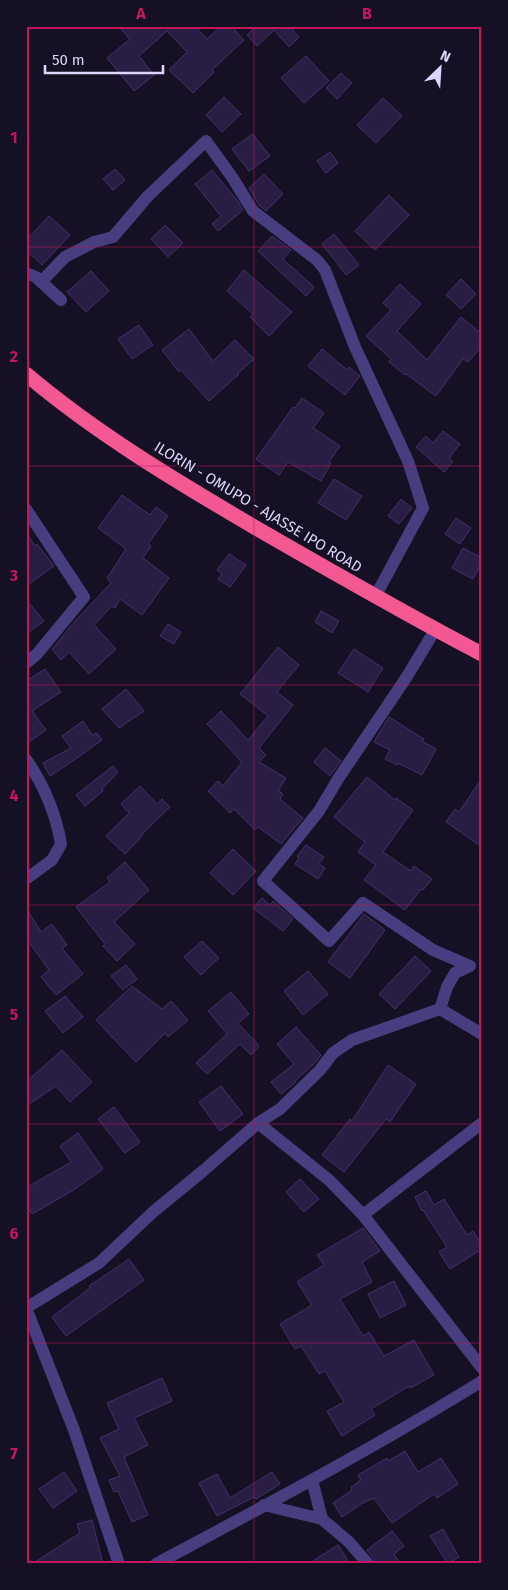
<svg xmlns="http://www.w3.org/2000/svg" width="508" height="1590" font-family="'Fira Sans',sans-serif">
<rect width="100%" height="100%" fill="#151023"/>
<g fill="#291d43" stroke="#43316e">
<path d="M118,26h77l12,13 14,-13h10l13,14 -32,30 2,2 -21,21 -24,-23 18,-18 -20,-21 -28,25 15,19 -20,16 -27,-33 23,-19z"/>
<path d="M256,26h33l10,11 -10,10 -15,-17 -17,16 -10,-11z"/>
<path d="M306,56l23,25 -25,22 -23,-25z"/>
<path d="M341,73l11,10 -15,16 -11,-11z"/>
<path d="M224,97l17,17 -19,18 -16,-17z"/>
<path d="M383,98l19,18 -26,27 -19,-18z"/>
<path d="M253,134l17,22 -21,15 -17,-22z"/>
<path d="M330,152l8,11 -12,10 -9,-12z"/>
<path d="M115,169l10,11 -12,10 -10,-11z"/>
<path d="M212,170l25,30 6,10 -25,21 -6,-7 9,-8 -26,-32z"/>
<path d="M264,174l19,20 -17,17 -7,-6 -10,-17z"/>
<path d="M389,195l20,20 -34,35 -20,-19z"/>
<path d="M49,216l21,19 -28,30 -16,-15v-10z"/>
<path d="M165,225l18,18 -15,14 -17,-18z"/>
<path d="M334,234l25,31 -13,10 -24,-31z"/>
<path d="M272,236l19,14 -8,9 31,28 -8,9 -48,-45z"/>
<path d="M244,270l48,42 -23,24 -19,-19 3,-3 -26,-23z"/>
<path d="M91,271l18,20 -23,21 -19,-20z"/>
<path d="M461,279l15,15 -15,15 -15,-14z"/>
<path d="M400,284l21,20 -24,27 30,29 34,-43 21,17v12l-14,16 -5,-3 -27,37 -30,-22 -1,1 -16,-13 2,-3 -25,-23 25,-26 -8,-7z"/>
<path d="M139,325l14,20 -21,14 -14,-20z"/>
<path d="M189,329l24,32 22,-21 19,19 -16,14 1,1 -30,27 -28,-31 -2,2 -17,-22z"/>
<path d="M322,349l25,21 2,-3 11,9 -15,19 -37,-29z"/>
<path d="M302,398l22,15 -11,15 27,18 -11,16 2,1 -10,18 -33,-19 -9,13 -23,-16 37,-52 2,1z"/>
<path d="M443,431l17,13 -11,14 4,4 -9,10 -28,-25 10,-11 7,7z"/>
<path d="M334,479l28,17 -16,24 -28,-17z"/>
<path d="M122,495l28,20 6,-8 12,9 -20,28 3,2 -8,12 26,20 -27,37 -22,-16 -5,9 -3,-2 -18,19 22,24 -27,25 -20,-22 -8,8 -9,-11 25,-30 34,-36 -4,-5 19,-29 -28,-21z"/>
<path d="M401,499l11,9 -13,16 -11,-8z"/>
<path d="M456,518l15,10 -11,16 -15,-10z"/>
<path d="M26,532l9,14 2,-2 17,22 -28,20z"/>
<path d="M463,548l19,10v4l-9,17 -21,-11z"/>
<path d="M229,554l17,11 -16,22 -12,-8 4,-5 -5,-4z"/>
<path d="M26,599l18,22 -18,13z"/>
<path d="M321,611l18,10 -7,12 -17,-11z"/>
<path d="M168,624l13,8 -7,12 -14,-8z"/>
<path d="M278,647l21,18 -22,27 16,13 -34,43 7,7 -7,7 27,16 -8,13 5,3 -3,5 23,19 -22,26 -23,-17 -3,3 -21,-21 -4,4 -22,-22 10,-10 5,5 19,-24 -35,-38 14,-13 27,29 20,-24 -28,-22z"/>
<path d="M354,649l29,19 -15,24 -30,-19z"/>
<path d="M45,669l16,23 -29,19 14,19 -20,14v-63z"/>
<path d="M126,689l18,22 -25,17 -17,-19z"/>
<path d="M389,717l35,22 -2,2 14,8 -14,26 -24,-12 -1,2 -12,-6 5,-9 -16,-8z"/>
<path d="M83,721l9,14 5,-2 5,7 -35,25 -17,11 -7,-13 28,-15 -9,-12z"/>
<path d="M325,748l16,13 -11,15 -16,-14z"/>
<path d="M113,766l5,6 -16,17 1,2 -18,15 -9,-11z"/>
<path d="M367,777l28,23 1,-2 17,12 -30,42 28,19 3,-5 18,13 -9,11 -2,-1 -16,21 -41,-30 12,-15 -18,-13 7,-10 -31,-25z"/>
<path d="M482,778v69l-36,-25 9,-13 4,3z"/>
<path d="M140,786l17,18 5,-5 8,8 -28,27 1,1 -18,19 -19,-18 23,-23 -8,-9z"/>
<path d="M306,845l18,12 -5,7 6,4 -7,11 -23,-15 4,-6 -2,-2z"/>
<path d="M233,849l23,22 -23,24 -23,-22z"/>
<path d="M125,862l24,28 -35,32 21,22 -18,17 -14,-15 2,-2 -29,-37 34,-25 -3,-4z"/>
<path d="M262,898l8,7 3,-4 20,18 -10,12 -30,-23z"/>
<path d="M26,908l15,24 11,-8 15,21 -5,3 21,26 -27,21 -15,-18 8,-7 -23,-32z"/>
<path d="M364,914l21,16 -35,48 -22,-16z"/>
<path d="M202,941l17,17 -18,17 -17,-18z"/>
<path d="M415,956l16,15 -36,38 -16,-15z"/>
<path d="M126,965l11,14 -14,11 -12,-14z"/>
<path d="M308,971l20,23 -25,21 -19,-24z"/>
<path d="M132,986l30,23 9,-8 17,19 -20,17 -3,-4 -29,29 -40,-42z"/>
<path d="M231,992l18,22 -11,9 21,23 -8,9 -11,-11 -33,30 -11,-11 31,-29 -19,-23z"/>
<path d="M65,996l18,21 -20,16 -18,-22z"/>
<path d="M296,1027l25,28 -7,9 -18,16v2l-15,12 -10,-12 23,-18 -17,-20z"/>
<path d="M62,1050l30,32 -22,20 -14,-16 -30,20v-24z"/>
<path d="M388,1065l28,19 -26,38 -4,-3 -42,53 -22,-17 28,-36 2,2z"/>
<path d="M221,1086l22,28 -23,17 -21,-29z"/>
<path d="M114,1107l26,35 -15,11 -27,-34z"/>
<path d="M78,1133l25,36 -31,22 -40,23 -6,-9v-17l45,-26 -11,-16z"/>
<path d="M300,1179l19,20 -15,13 -18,-20z"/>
<path d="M426,1191l8,14 10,-6 23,36 6,-4 9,14v4l-32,20 -11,-17 8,-5 -24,-37 -1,1 -7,-14z"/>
<path d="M363,1228l17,23 -18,11 10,20 -32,17 23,37 6,-4 15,24 30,-16 20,35 -24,13 -1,-2 -38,23 4,6 -33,21 -15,-25 17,-9 -19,-31 -6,3 -18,-28 -6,3 -15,-25 32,-19 -15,-23 27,-17 -7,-10z"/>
<path d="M129,1259l15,21 -78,56 -14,-19 38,-29 -1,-2z"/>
<path d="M394,1281l12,24 -26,13 -12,-24z"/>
<path d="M162,1378l10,23 -38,17 14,27 -24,12 24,58 -16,7 -14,-31 -4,1 -5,-12 11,-4 -20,-38 19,-9 -12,-26z"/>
<path d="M405,1451l13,21 23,-14 17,26 -21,14 -3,-4 -42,29 -18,-25 -13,6 -19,13 -9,-14 19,-13 -1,-3 10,-7 -3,-5 29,-17 1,3z"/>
<path d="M64,1472l13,19 -24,17 -14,-19z"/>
<path d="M272,1472l8,12 -24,15 -2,-2 -37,19 -18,-33 18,-9 13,24z"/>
<path d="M92,1520l11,44h-71l48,-31 -3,-9z"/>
<path d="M443,1529l16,28 -11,7 -18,-28z"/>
<path d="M392,1531l12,15 -10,8 6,10h-24l-2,-5 -7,-9z"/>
<path d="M338,1545l12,19h-42z"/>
</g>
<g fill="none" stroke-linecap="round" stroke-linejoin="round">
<g stroke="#473e7f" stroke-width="12">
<path d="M26,273l10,4 25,23"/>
<path d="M41,282l24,-25 29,-15 19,-5 35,-41 58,-55 26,36 21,34 64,49 8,10 30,77 53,114 15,47 -48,89"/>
<path d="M26,509l58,88 -47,57 -11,9"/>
<path d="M435,630l-29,48 -68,101 -19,32 -56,70 66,60 34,-38 70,47 37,16 -15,7 -8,14 -7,22"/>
<path d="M26,759c17,25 30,55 35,85l-9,16 -26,19"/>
<path d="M258,1123l22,-14 40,-39 13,-17 19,-13 88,-31 42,25"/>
<path d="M363,1215l119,-92"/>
<path d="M26,1308l73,-45 54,-51 50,-41 55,-48 71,57 34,35 119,153"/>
<path d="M26,1308l48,122 45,134"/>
<path d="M312,1480l10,39 27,23 19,22"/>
<path d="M264,1505l58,14"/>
<path d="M156,1564c110,-59 220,-117 326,-183"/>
</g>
<path stroke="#f45893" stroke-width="15" d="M26,374c71,60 150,107 230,154 75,43 149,86 226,126"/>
</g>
<path fill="none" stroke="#c2185b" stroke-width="1" stroke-opacity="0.55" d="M254,26v1538M26,247h456M26,466h456M26,685h456M26,905h456M26,1124h456M26,1343h456"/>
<g text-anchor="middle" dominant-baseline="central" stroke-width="4" stroke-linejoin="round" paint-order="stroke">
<g font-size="15" fill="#ddd5fc" stroke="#151023">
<text transform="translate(258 507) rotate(31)">ILORIN - OMUPO - AJASSE IPO ROAD</text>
</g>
</g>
<rect width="508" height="1590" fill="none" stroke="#151023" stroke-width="55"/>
<g transform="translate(440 68) rotate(25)" stroke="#151023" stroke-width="4" paint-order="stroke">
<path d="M0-4L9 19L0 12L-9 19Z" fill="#ddd5fc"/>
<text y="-8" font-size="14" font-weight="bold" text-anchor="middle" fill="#ddd5fc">N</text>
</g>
<path d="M45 65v8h118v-8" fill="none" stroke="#ddd5fc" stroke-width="2.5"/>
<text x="52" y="65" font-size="15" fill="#ddd5fc" stroke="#151023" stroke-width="4" paint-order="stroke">50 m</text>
<rect x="28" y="28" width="452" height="1534" fill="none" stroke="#c2185b" stroke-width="2"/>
<g font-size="16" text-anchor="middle" font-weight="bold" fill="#c2185b">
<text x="141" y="19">A</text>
<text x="367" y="19">B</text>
<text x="14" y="143">1</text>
<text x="14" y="362">2</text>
<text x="14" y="581">3</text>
<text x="14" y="801">4</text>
<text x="14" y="1020">5</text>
<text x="14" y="1239">6</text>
<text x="14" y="1459">7</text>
</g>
</svg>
